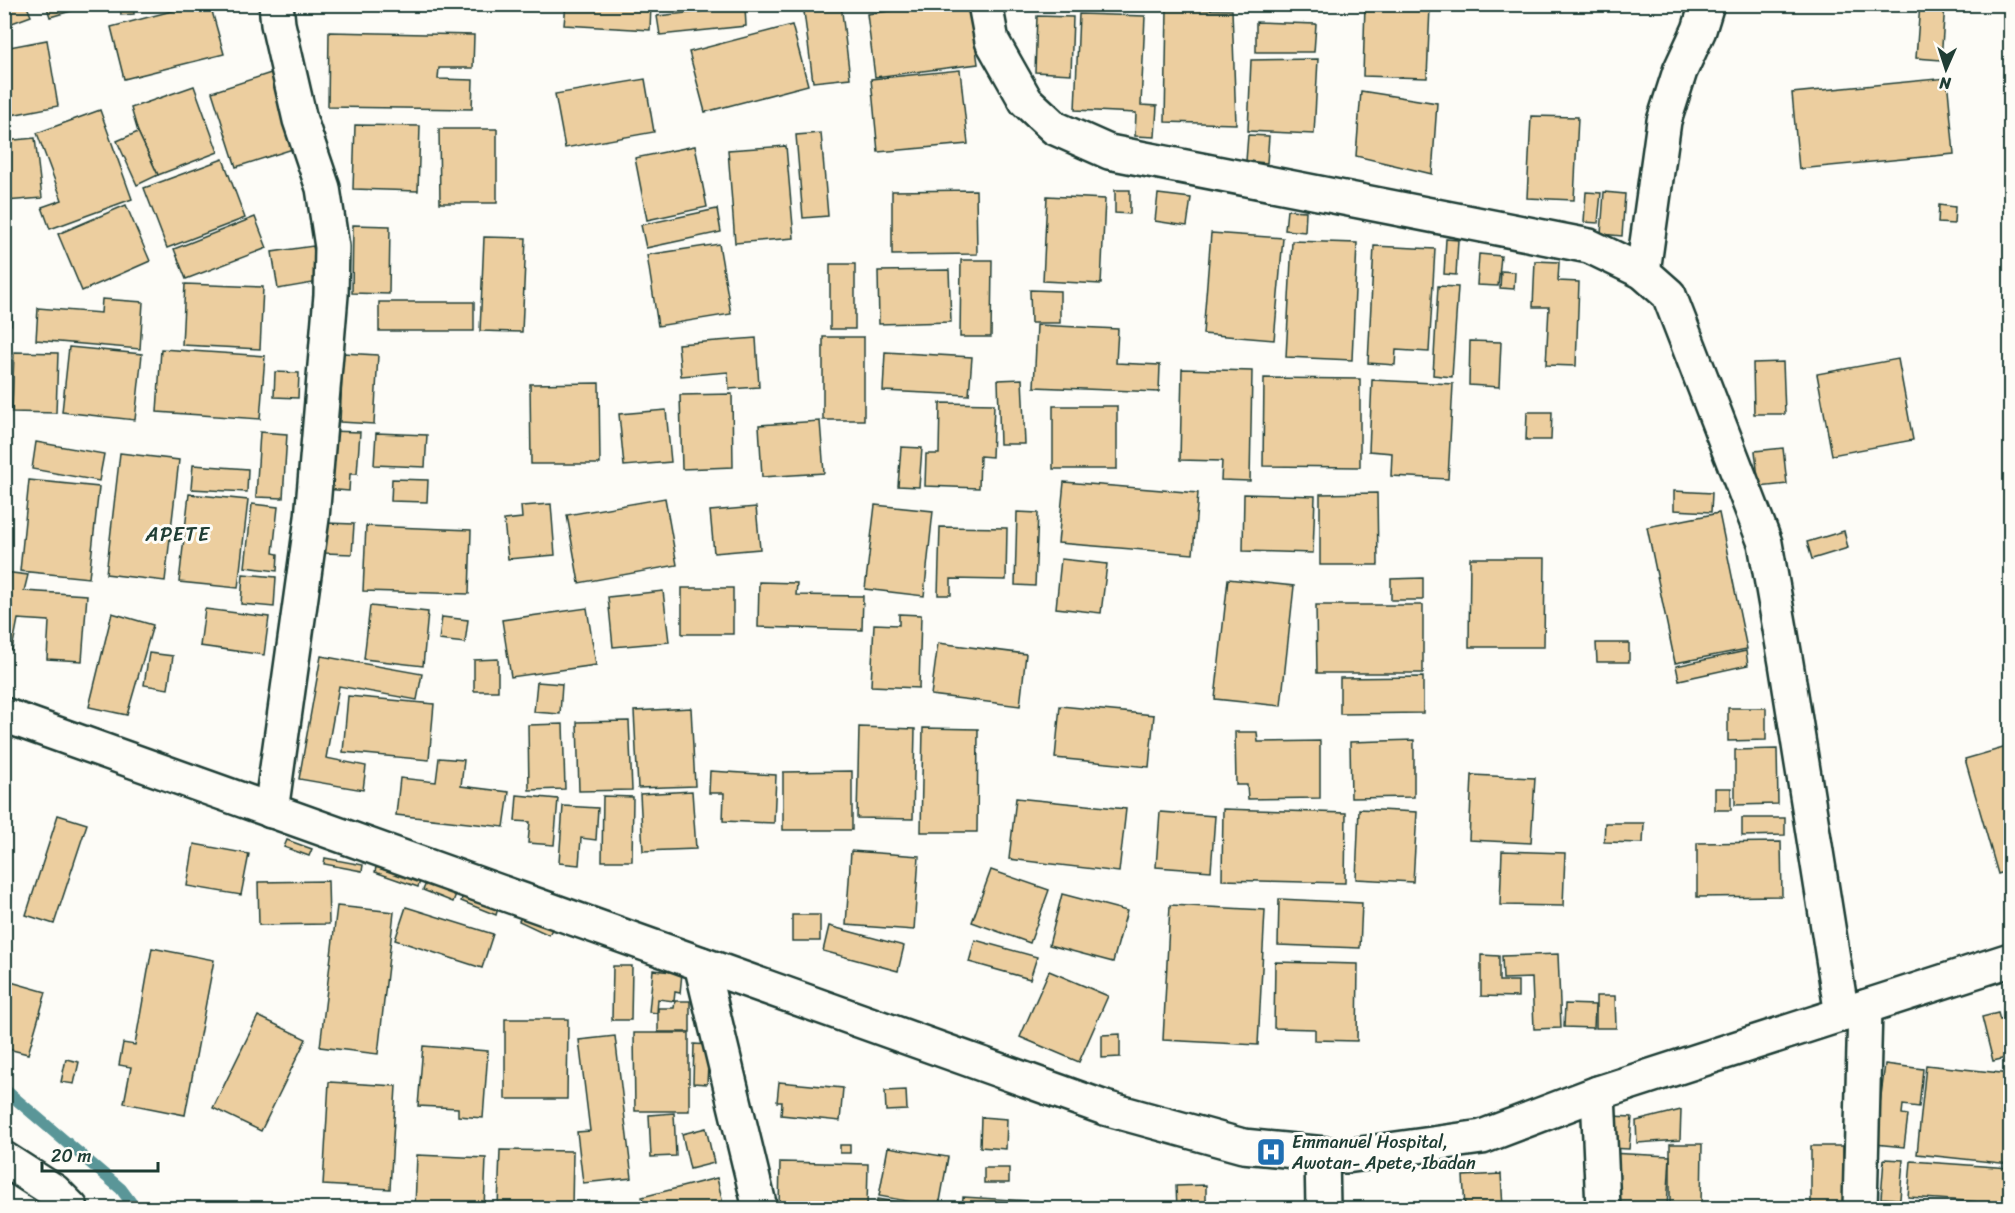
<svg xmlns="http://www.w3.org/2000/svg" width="2015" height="1213" font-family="Sriracha,sans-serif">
<rect width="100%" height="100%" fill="#fdfcf7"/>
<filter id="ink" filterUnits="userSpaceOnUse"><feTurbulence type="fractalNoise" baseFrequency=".0167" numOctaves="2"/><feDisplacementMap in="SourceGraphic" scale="12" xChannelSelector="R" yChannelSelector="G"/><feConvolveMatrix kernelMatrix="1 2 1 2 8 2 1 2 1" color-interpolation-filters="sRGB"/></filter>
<g filter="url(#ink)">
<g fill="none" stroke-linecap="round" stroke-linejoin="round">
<path stroke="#5a9698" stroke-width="12" d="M4,1089l117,100 14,19"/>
</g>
<g fill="#ecce9f" stroke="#1f3d34" stroke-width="1.5">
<path d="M4,4h22l5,12 -27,10z"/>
<path d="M46,4h49l-45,13z"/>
<path d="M120,4h14v10l-13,1z"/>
<path d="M198,4h12l14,50 -100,25 -13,-52z"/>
<path d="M566,4h85l-1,26 -86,-5z"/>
<path d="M803,4h38l9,74 -37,4z"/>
<path d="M941,4h29l8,60 -103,13 -8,-63z"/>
<path d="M1365,4l65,3 -3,71 -64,-2z"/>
<path d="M1920,4h25l-4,56 -25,-2z"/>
<path d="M745,7l1,19 -86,9 -3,-19z"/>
<path d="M1167,9l65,1 4,114 -71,-2z"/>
<path d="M1079,14l66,2 -4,89 16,1 -2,31 -20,-1 1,-23 -61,-3z"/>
<path d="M1037,16l36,1 -2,57 -36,-2z"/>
<path d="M1256,22l60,2 -2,28h-58z"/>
<path d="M792,25l16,60 -103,27 -16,-60z"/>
<path d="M329,32l145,3 -1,33h-34l-1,11 35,1 -1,29 -144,-2z"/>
<path d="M47,40l11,66 -52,10 -2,-68z"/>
<path d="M1318,59l-4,75 -66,-3 3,-71z"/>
<path d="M960,70l8,74 -90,8 -7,-73z"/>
<path d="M271,73l25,75 -60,19 -24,-75z"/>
<path d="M1947,78l7,76 -155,15 -7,-76z"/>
<path d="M645,79l9,53 -89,16 -10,-54z"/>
<path d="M194,86l24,66 -60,23 -20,-43 -7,-24z"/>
<path d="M1361,91l76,12 -5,71 -76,-18z"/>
<path d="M100,110l32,89 -82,30 -8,-22 20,-7 -25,-67z"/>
<path d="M1531,116l47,1 -4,83 -47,-2z"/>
<path d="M355,125l65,1 -2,65 -65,-2z"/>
<path d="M439,129h58v74h-57z"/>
<path d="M138,132l20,43 -21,10 -20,-44z"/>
<path d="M821,133l7,83 -25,2 -7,-83z"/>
<path d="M1248,135l21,1 -2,27 -21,-2z"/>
<path d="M35,138l7,60 -36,3 -2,-60z"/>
<path d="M695,146l12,61 -60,13 -12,-62z"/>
<path d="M786,146l8,92 -59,5 -7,-93z"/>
<path d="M223,159l22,59 -78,30 -23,-60z"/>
<path d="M976,190l1,64 -85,1v-64z"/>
<path d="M1115,190h15v24l-15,-1z"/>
<path d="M1586,192l15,1 -3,30 -14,-1z"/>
<path d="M1604,192l21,2 -3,42 -21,-2z"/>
<path d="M1158,194l33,4 -4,28 -32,-5z"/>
<path d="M1047,196l58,3 -4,85 -58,-3z"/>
<path d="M126,205l24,56 -68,30 -24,-57z"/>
<path d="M1939,205l16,2 -1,17 -16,-1z"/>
<path d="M717,209l4,23 -75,16 -5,-23z"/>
<path d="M1287,210l19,1 -1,21 -20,-2z"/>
<path d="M255,217l12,31 -81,31 -12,-30z"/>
<path d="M353,225l37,1 -1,68 -37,-1z"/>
<path d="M1211,233l72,5 -9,102 -71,-6z"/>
<path d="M484,237l42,1 -4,94 -42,-1z"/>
<path d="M1446,239l12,1 -2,35 -12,-1z"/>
<path d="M1292,241l65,2 -5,117 -66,-3z"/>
<path d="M719,244l12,70 -73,12 -11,-71z"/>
<path d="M313,246l6,36 -41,7 -6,-37z"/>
<path d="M1374,246l61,3 -6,103 -33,-2 -1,15 -27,-2z"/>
<path d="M1479,254l22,2 -3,30 -21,-1z"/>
<path d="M961,260h31l-1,77h-31z"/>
<path d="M1535,261l24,1 -1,19 21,1 -3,84 -30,-1 3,-58h-16z"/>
<path d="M11,262v63h-7v-62z"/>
<rect x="830" y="264" width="25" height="65"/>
<path d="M949,270l2,52 -72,2 -1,-53z"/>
<path d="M1501,271l14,1 -1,17 -14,-1z"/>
<path d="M185,284l78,3 -3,62 -78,-4z"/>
<path d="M1438,286l20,1 -6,90 -19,-2z"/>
<path d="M1030,290l30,1v32h-29z"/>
<path d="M102,299l41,3 -3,47 -104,-9 2,-32 63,5z"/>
<rect x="379" y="302" width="95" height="29"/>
<path d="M1037,325l81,4 -2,34 44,2 -1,27 -125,-5z"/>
<rect x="823" y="337" width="41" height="83"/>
<path d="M756,338l3,49 -30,2 -1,-17 -47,4 -3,-32z"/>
<path d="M1470,341l31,1 -2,45 -30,-2z"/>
<path d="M69,347l73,7 -7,66 -73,-8z"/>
<path d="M161,349l104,7 -5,63 -103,-7z"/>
<path d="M14,352l44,1 -2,60 -44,-1z"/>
<path d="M885,352l87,5 -3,38 -86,-4z"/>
<path d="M343,353l35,2 -4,69 -34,-2z"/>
<path d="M1898,359l15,81 -81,15 -15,-81z"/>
<path d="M1783,362l2,52h-31l-1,-51z"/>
<path d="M1182,369l70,2 -2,110 -29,-1 1,-19 -42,-1z"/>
<path d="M275,372l24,1 -1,25 -24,-1z"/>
<path d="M1264,378l96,1v88l-97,-1z"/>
<path d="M1022,379l3,65h-25l-2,-64z"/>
<path d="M1372,380l81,4 -5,95 -57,-3 1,-23 -23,-2z"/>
<path d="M599,383l1,81h-69l-1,-80z"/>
<path d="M732,394l1,73 -51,2 -2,-74z"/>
<path d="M940,403l54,1 -2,53 -12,-1 -1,32 -54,-2 1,-32h13z"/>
<rect x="1053" y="406" width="64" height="63"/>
<path d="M666,410l5,52 -47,4 -5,-52z"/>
<path d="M1527,412h25l-1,28h-25z"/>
<path d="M820,421l4,52 -62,4 -3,-52z"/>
<path d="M328,431l32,1 -3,42h-7l-1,17 -24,-2z"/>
<path d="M260,432l27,2 -4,64 -27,-1z"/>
<path d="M376,433l51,2 -2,32 -51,-2z"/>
<path d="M36,442l68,12 -5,27 -67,-12z"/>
<path d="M901,447l21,1 -3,39 -21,-1z"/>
<path d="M1783,448l4,36 -28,3 -4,-36z"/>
<path d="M120,453l59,7 -14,121 -59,-7z"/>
<path d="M193,465l55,4 -1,23 -56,-3z"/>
<path d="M392,479l36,1 -1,22 -36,-1z"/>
<path d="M29,480l70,7 -10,91 -69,-7z"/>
<path d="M1064,482l134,11 -5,61 -135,-11z"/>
<path d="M1674,491l38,2 -1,19 -37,-2z"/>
<path d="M1377,493l1,72h-58v-71z"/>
<path d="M189,494l59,6 -10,88 -59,-6z"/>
<path d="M1244,494l71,2 -2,57 -70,-2z"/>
<path d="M665,498l12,67 -98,18 -12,-68z"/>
<path d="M252,504l26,3 -5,46 5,1 -1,17 -32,-4z"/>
<path d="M551,504l4,51 -47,4 -4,-39 18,-2 -1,-12z"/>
<path d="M875,505l58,6 -9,85 -59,-7z"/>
<path d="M756,507l4,42 -46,4 -4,-42z"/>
<path d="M1017,512l21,1 -3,73 -20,-1z"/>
<path d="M1719,513l28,136 -72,14 -28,-136z"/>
<path d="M326,523l28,1 -2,30 -27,-1z"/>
<path d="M366,526l105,4 -2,64 -106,-3z"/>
<path d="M940,527l67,1 -1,52 -55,-1v16h-13z"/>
<path d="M1844,531l4,17 -36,11 -5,-17z"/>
<path d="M1470,558h75l-1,89h-75z"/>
<path d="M1061,559l46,5 -6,49 -45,-5z"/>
<path d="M4,572l24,3 -4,16 63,4 -5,66 -35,-2 2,-38 -31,-2 -6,31 -8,-1z"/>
<path d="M243,574l33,3 -2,30 -33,-3z"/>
<path d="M1423,578v22h-32v-21z"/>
<path d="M1228,579l66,7 -13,120 -66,-7z"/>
<path d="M759,582l38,1 -1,12 67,1 -1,34 -104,-3z"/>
<rect x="682" y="588" width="51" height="46"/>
<path d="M663,591l6,51 -56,5 -5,-50z"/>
<path d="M1316,605h107v68h-106z"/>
<path d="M370,606l58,6 -5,54 -59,-7z"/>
<path d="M587,608l9,57 -85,12 -9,-57z"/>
<path d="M205,609l64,8 -5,38 -64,-9z"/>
<path d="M112,613l41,12 -26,90 -38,-8z"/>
<path d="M899,614l22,1 -2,73 -48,-2 3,-62 25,1z"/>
<path d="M442,617l26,3 -3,23 -26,-3z"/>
<path d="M938,643l88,11 -6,52 -89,-11z"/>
<path d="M1596,643h33v19h-32z"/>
<path d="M1746,651l2,14 -69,15 -3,-14z"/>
<path d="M149,653l24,3 -5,33 -24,-4z"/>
<path d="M321,656l101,18 -5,26 -78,-14 -13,72 40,8 -3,24 -64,-11z"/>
<path d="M498,659v32h-24v-31z"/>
<path d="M1423,677v36l-83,1v-36z"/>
<path d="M537,682l25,2 -2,30 -26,-2z"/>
<path d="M348,696l86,8 -5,56 -86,-8z"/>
<path d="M1060,706l94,9 -5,52 -94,-9z"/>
<path d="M691,708l4,78 -57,2 -4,-77z"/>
<path d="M1728,708h38v32l-38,1z"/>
<path d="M629,721l3,69 -53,1 -2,-69z"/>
<path d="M563,724l2,65 -36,1 -1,-65z"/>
<path d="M859,727l56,2 -2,90 -56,-1z"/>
<path d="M923,728l55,1 -1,103h-56z"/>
<path d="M1235,732h22l1,10 62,-1v57l-72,1 -1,-14h-11z"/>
<path d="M1414,740v57l-63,1 -1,-56z"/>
<path d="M2010,746v124l-12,4 -33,-115z"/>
<path d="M1777,749l1,55 -43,1v-55z"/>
<path d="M439,758l25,2 -3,26 48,6 -5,35 -108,-12 4,-37 36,4z"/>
<path d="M710,771l66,4 -2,48 -51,-2 1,-28h-15z"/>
<path d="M852,771v59h-69v-58z"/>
<path d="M1472,775l63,3 -4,65 -62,-3z"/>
<rect x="1715" y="788" width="16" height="22"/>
<path d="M692,791l4,58 -53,2 -3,-57z"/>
<path d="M517,795l41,4 -4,46 -26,-2 2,-21 -15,-1z"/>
<path d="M603,796l30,1 -1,64h-30z"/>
<path d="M1016,798l110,11 -7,63 -110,-13z"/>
<path d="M563,806l35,2 -2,32 -15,-2 -2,27 -20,-2z"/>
<path d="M1223,809l123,4 -1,70 -123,-3z"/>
<path d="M1359,809l58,3 -4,70 -57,-3z"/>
<path d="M1160,812l55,4 -4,55 -55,-4z"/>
<path d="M58,815l29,9 -33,100 -28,-9z"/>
<path d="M1742,818h43v17l-43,1z"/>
<path d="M1605,823h39l-1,20 -39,-1z"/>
<path d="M287,840l25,9 -3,7 -25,-9z"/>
<path d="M1781,842l1,54 -85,1v-54z"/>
<path d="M194,844l55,10 -8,41 -54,-9z"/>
<path d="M851,851l68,5 -5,74 -68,-5z"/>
<path d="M1502,851l63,2 -2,53 -63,-1z"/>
<path d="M325,858l38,7 -1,6 -38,-7z"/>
<path d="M376,867l44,14 -2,6 -43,-15z"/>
<path d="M991,870l58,20 -19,53 -58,-21z"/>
<path d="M328,881l1,43 -70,1 -1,-43z"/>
<path d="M427,881l29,13 -3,8 -30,-12z"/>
<path d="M1062,894l65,17 -14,51 -64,-17z"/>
<path d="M463,895l35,13 -2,7 -35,-14z"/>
<path d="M1279,899l83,4 -2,45 -82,-3z"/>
<path d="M1170,905l95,5 -7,135 -95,-5z"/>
<path d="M337,906l57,6 -16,142 -58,-7z"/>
<path d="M406,907l87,27 -11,34 -87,-28z"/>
<path d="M523,913l30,14 -4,8 -30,-14z"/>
<rect x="792" y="915" width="28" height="26"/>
<path d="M829,926l75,20 -6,25 -75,-20z"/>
<path d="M975,940l62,17 -7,22 -61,-17z"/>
<path d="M152,948l62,12 -29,155 -61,-12 7,-36 -12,-2 4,-22 12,2z"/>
<path d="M1558,954l3,74 -27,1 -2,-51 -29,1 -1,-23z"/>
<path d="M1481,955l18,1v25h19v16l-37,-1z"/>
<path d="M1275,962l83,2 -1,77 -42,-1v-11l-41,-1z"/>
<path d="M613,966h19l-1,54h-19z"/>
<path d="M653,970l29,3 -2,20 -5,-1 -1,9 -16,-2 -1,14 -8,-1z"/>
<path d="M1049,971l59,25 -29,66 -59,-25z"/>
<path d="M4,980l42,12 -18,62 -24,-6z"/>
<path d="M1596,996h19l1,32h-20z"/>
<path d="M675,1001h15v31h-32v-24h16z"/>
<path d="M1565,1004l30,1 -1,23 -30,-1z"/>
<path d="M1998,1013l2,7 10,-3v40l-17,4 -11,-44z"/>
<path d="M258,1016l48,23 -45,92 -48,-23z"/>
<path d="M505,1019h63l-1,80h-62z"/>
<path d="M634,1033h55v78h-54z"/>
<path d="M1120,1034v23l-18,1v-23z"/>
<path d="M615,1036l17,142 -49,5 -6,-51 13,-1 -11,-91z"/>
<path d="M694,1044l15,1 -2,39 -14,-1z"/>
<path d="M423,1046l65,5 -5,67 -25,-2v-8l-40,-2z"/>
<path d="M66,1059l13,3 -5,22 -13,-2z"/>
<path d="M1885,1064l38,5 -4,38 -16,-2 -1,9 6,1 -4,32 -29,-3z"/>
<path d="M1926,1065l84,9v90l-93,-10z"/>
<path d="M329,1082l67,4 -6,103 -67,-4z"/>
<path d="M779,1082l64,6 -3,33 -59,-6 1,-13h-5z"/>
<path d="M906,1090l1,20 -21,1 -1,-20z"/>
<path d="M1681,1110l-1,30 -43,3 -1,-22z"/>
<path d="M674,1113l2,43 -25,1 -2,-42z"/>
<path d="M1612,1116l20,1 -3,32 -20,-1z"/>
<path d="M981,1117l26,2 -1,30 -26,-2z"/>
<path d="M706,1128l8,35 -24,6 -8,-35z"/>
<path d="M1670,1144h32l-1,64h-31z"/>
<rect x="840" y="1145" width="10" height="8"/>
<rect x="1811" y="1146" width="32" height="59"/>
<path d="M888,1147l60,10 -9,50 -60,-11z"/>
<path d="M500,1150l73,1 -1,57h-74z"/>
<path d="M1608,1153l62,3 -3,52h-61z"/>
<path d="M417,1155l69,3 -2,50h-69z"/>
<path d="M1884,1159l19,1 -3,39 -19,-1z"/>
<path d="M1911,1161l99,7v36l-102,-7z"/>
<path d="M780,1162l88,2 -1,44h-88z"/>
<rect x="984" y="1168" width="25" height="15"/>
<path d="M1501,1174l2,34h-38l-2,-32z"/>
<path d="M717,1178l7,30h-79l-3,-11z"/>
<path d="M1206,1185v23h-29l-1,-22z"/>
<path d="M963,1197l83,5 -1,6h-83z"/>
<path d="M877,1199l55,9h-56z"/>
</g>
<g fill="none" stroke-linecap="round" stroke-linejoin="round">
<g stroke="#1f3d34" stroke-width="38">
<g id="minor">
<path d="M985,4l7,37 34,60 29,27 54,24 480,94 54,26 26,23 96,248 21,120 56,352"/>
<path d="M1643,272l21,-151 16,-50 19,-41 8,-26"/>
<path d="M271,811l41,-293 19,-223 1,-48 -9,-59 -23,-68 -22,-96 -2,-20"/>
<path d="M701,964l59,244"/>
<path d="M1598,1093l5,115"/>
<path d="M1322,1154l1,54"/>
<path d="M4,1159l50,32 17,17"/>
<path d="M1860,1208l5,-201"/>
</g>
</g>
<g stroke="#1f3d34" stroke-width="38">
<path id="major" d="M4,715l1101,393 138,38 103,10 136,-19 116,-44 412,-133"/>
</g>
<use href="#minor" stroke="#fdfcf7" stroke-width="33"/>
<use href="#major" stroke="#fdfcf7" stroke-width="33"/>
</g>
</g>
<defs>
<g id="hospital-square" transform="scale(1.5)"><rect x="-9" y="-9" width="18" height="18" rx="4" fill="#1f6fb2" stroke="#fdfcf7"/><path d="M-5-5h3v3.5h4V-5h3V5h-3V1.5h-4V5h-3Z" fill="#fff"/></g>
</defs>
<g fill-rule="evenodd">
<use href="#hospital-square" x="1271" y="1152"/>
</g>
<g text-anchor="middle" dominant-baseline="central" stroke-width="6" stroke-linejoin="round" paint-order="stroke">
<g font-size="18" fill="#1f3d34" stroke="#fdfcf7" text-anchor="start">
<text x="1292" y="1142">Emmanuel Hospital,<tspan x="1292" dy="21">Awotan- Apete, Ibadan</tspan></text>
</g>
<g font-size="20" letter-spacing="1.5" fill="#1f3d34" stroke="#fdfcf7">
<text x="178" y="534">APETE</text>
</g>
</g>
<rect width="2015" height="1213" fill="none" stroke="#fdfcf7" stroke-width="24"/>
<rect x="12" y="12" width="1991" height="1189" fill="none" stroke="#1f3d34" stroke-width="2" filter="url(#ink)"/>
<g transform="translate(1946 69) rotate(183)" stroke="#fdfcf7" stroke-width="4.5" paint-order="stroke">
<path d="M0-4.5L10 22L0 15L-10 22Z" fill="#1f3d34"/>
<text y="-9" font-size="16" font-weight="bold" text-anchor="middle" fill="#1f3d34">N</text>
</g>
<path d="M42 1162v9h116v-9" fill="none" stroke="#1f3d34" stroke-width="3"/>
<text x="51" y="1162" font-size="18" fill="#1f3d34" stroke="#fdfcf7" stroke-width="4.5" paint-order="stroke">20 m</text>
</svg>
